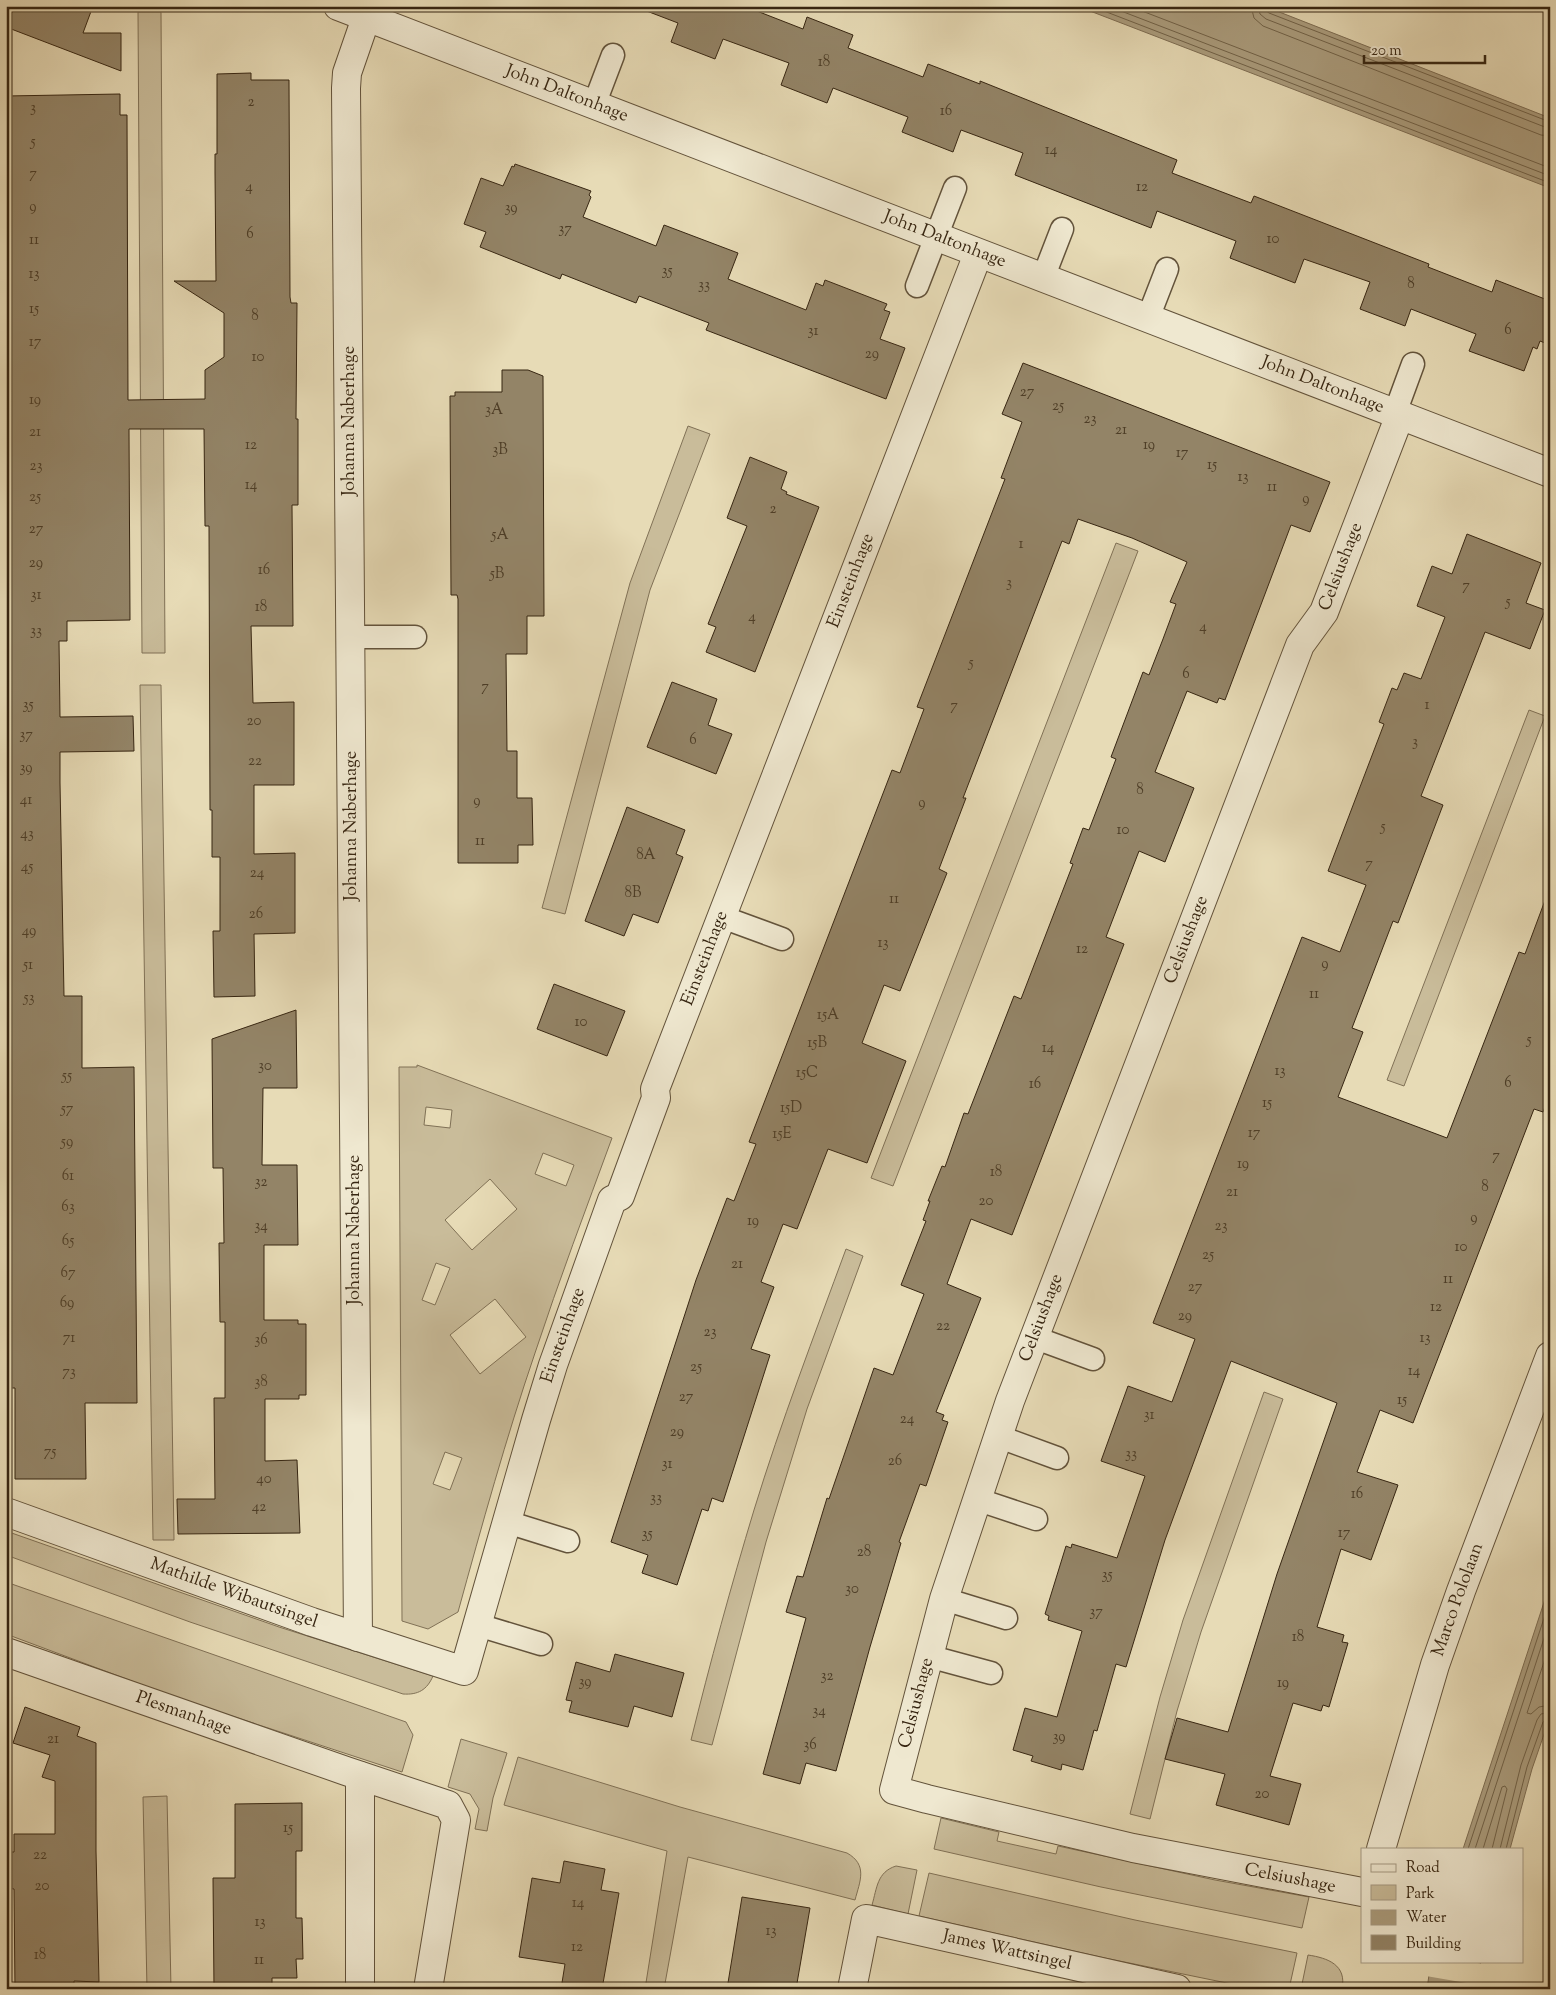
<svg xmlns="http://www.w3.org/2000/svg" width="1556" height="1995" font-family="'Sorts Mill Goudy',serif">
<rect width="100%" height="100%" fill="#e7dbb6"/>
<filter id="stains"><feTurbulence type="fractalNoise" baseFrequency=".004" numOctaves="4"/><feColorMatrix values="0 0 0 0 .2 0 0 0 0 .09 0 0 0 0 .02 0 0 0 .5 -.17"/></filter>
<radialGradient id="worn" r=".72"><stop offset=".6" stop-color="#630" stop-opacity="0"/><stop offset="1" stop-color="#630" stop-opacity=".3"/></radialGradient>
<g fill="#c9bc9a" stroke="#807156" fill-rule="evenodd">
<path d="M138,12h23l4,641h-23z"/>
<path d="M688,426l22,8 -60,156 -85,324 -23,-6 88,-325z"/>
<path d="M1116,543l22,8 -245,635 -22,-8z"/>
<path d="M140,685h21l13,855h-21z"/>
<path d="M1529,710l16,6 -141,370 -17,-6z"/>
<path d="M417,1065l195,73c-26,71 -53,142 -77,215 -29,85 -53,172 -77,259l-30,17 -26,-8 -3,-554h18zM426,1107l26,3 -2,18 -26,-3zM543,1153l31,12 -8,21 -31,-12zM490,1179l27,30 -45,41 -27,-30zM436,1263l14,5 -15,37 -13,-5zM495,1299l31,38 -46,37 -30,-39zM445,1452l17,6 -12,32 -17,-6z"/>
<path d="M846,1249l17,7 -56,153 -41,133 -54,203 -21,-5c19,-77 40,-154 63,-230 27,-88 60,-174 92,-261z"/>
<path d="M1264,1392l19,7 -82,233 -24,79 -27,108 -20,-5 30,-117 23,-77z"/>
<path d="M6,1531l273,96 154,49c-6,14 -15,19 -30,18l-213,-72 -184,-67z"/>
<path d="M6,1582l400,140 7,13 -11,37 -222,-73 -174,-65z"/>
<path d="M461,1739l46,14 -14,45 -6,33 -12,-2 4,-20 -9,-15 -22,-7z"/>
<path d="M518,1757l162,50 167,46c21,12 13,28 8,47l-167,-43 -24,132h-19l22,-138 -163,-46z"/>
<path d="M167,1796l4,193h-24l-4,-192z"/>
<path d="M941,1818l58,14 -2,9 59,13 2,-8 157,34 94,17 -7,31 -201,-41 -167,-38z"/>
<path d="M896,1866l21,4 -9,44 -36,-9c5,-17 5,-33 24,-39z"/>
<path d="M929,1873l206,47 162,33 -8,36h-33l-151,-31 -186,-42z"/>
<path d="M1308,1955c20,3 39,10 34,34h-41z"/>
</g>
<g fill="#ab9d7e" stroke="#7d6d53">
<path d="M1077,6h187l286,112v70z"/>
<path d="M1550,1584v133l-18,52 -22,80h-47z"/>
<path d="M1431,1961h50l-6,28h-48z"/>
</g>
<path fill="#e7dbb6" d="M1428,1961h39l16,3 -5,21 -52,-9z"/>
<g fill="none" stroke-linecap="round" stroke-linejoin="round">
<g stroke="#716248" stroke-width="1">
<path d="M1091,6l459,177"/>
<path d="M1108,6l442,170"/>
<path d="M1129,6l421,162"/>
<path d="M1251,6l3,12 9,8 278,109 9,1"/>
<path d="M1258,6l2,8 6,5 284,110"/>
<path d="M1265,6v4l4,3 281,109"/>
<path d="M1550,1644l-23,69 4,1 8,-7 11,-2"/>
<path d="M1468,1849l82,-249"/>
<path d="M1475,1849l75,-229"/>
<path d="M1483,1849l19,-62 3,-1 2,3 -15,60"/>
<path d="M1500,1849l21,-84 16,-45 4,-6 9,-2"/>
<path d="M1506,1849l21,-82 16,-45 7,-4"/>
</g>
</g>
<g fill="#938467" stroke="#372612">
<path d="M6,6h87l-10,27h38v38l-115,-44z"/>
<path d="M644,6h100l59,23 4,-12 46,18 -5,13 75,29 5,-13 52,20v-3l197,79 -5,13 79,30 3,-7 175,68 -1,3 64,25 4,-12 54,21v44l-10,-4 -3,8 -4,-2 -9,24 -55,-20 7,-17 -65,-25 -6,17 -45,-17 10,-27 -66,-23 -9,24 -65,-25 6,-17 -79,-30 -6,17 -136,-53 8,-22 -62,-23 -8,22 -51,-20 6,-15 -75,-29 -6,15 -46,-18 8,-22 -66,-24 -8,20 -44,-17 7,-19 -34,-13z"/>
<path d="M251,73v7h38l1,217 1,6h6l-1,116h2v86h-6l1,121h-42l2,77 41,-1v83h-40v69l41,-1v80l-41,1 1,62 -41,1 -1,-66h7v-74h-8v-47h-2l-1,-284h-4l-1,-97h-75l1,191 -63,1v20h-8l1,76 73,-1 1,35 -74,1v31l4,213h18v72l52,-1 3,336h-52l1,76h-71v-91h-4l-1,-197 -2,-68 1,1 -3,-469v-559l114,-2v21h7l1,285 77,-1v-29l19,-13v-44l-50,-32h42l-1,-109v-18h2v-80z"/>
<path d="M515,164l76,27 -2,4 2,2 -8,20 73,29 8,-21 74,28 -10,26 78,31 10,-27 7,3 2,-6 62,24 -3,6 6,2 -10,27 25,9 -19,51 -180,-69 3,-7 -70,-27 -3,7 -74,-29 -2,5 -80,-32 6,-15 -22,-8 17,-46 22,8 9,-20 2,1z"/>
<path d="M1023,363l307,119 -20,50 -19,-7 -66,175 -6,-2 -2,5 -30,-12 -32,81 39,16 -29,74 -26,-11 -33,86 18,7 -112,291 -41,-16 -24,65 34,14 -45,114 8,3 -2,5 6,2 -22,64 -6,-2 -21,58 2,1 -31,104 -34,124 -30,-8 -6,21 -37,-10 43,-156 -20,-6 11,-36 6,1 24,-79 2,1 45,-131 19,7 31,-81 -23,-9 25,-64 -3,-1 7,-19h-2l14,-35 3,1 19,-54 4,1 46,-118 7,3 52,-135 -3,-1 13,-35 6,2 27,-71 -5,-2 32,-85 6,3 14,-36 13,-35 -6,-2 17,-40 -55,-24 -54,-19 -9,25 -7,-3 -99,257h3l-27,71 8,4 -47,118 -16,-6 -22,58 44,18 -39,102 -39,-14 -31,80 -14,-5 -22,58 13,5 -23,62 19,6 -47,147 -11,-4 -4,13 -6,-2 -25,76 -35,-12 6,-18 -37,-13 85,-262 31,-82 7,3 22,-57 -7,-2 143,-372 8,3 24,-64 -7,-2 88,-228 -4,-1 21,-56 -20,-8z"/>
<path d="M502,370h26l15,6 1,240h-17v38h-21l1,97h10v47h15l1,47h-15v18h-60v-264l-1,-4h-6l-1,-199h5v-4h47z"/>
<path d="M750,457l37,15 -6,17 6,3 -1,2 33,13 -64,165 -49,-20 10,-25 -8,-3 39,-98 -20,-8z"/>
<path d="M1467,534l74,29 -15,40 19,7 -15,39 -45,-17 -64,164 22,9 -45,118 -5,-2 -41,107 11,4 -25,65 109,41 72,-186 6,2 22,-59 3,1v197l-7,19 -9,-3 -121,314 -33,-13 -23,62 41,13 -27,75 -30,-11 -24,78 27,8 -2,7 6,1 -19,64 -6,-2 -2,6 -28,-8 -23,73 31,8 -12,41 -73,-20 9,-31 -60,-15 12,-41 51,14 49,-158 60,-171 -106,-42 -66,179 -39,127 -10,-3 -19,67 -3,-1 -11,40 -21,-6 -1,6 -30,-9 2,-5 -20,-6 12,-42 32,9 25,-86 -34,-11 1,-4 -4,-2 21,-68 5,2 1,-4 45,14 28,-82 -44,-15 27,-75 44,16 23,-63 -42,-16 149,-386 38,15 26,-67 -38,-14 56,-147 -5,-2 13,-34 5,2 7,-17 17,6 24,-62 -28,-11 15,-40 20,8z"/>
<path d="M672,682l45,17 -9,26 24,9 -16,40 -69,-27z"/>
<path d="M627,807l58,23 -9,24 7,3 -25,66 -25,-9 -9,22 -39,-15z"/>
<path d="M554,984l71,27 -18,45 -70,-27z"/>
<path d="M296,1010l1,78h-34l-1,77h35l1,80h-34v75h34v4h8v71h-7v4h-34v62l32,-1 3,73 -122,1 -1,-35h38l-1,-101h11v-76h-5l-1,-79h5l-1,-75h-10l-1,-129z"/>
<path d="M615,1654l69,19 -12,44 -38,-11 -6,21 -59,-15 3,-11 -6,-1 10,-38 34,10z"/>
<path d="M25,1707l55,20 -3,9 19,7v108l3,131 -25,-1v8h-59l-1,-100 -7,-1v-36h7v-18h41v-53l-13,-4 8,-22 -37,-12z"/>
<path d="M302,1803v48h-6v67h6l1,41h-7l1,19h-25v11h-58l-1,-111h22v-74z"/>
<path d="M564,1861l41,8 -4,21 18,3 -17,96h-41l4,-25 -46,-7 13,-79 28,5z"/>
<path d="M742,1897l68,11 -14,81h-69z"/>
</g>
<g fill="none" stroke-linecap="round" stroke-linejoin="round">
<g stroke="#63533b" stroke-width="25">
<g id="service">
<path d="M594,105l19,-50"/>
<path d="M1043,278l19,-49"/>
<path d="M917,286l38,-98"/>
<path d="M1148,318l19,-49"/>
<path d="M1395,413l18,-49"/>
<path d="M352,637h63"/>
<path d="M722,917l60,22"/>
<path d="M1033,1337l60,22"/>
<path d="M997,1436l60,22"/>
<path d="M976,1499l60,20"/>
<path d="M507,1522l61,19"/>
<path d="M944,1599l62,19"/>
<path d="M478,1625l63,19"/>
<path d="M928,1656l63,17"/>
</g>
</g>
<g stroke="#63533b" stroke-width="30">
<g id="minor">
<path id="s1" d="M338,6l1212,467"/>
<path id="s2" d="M6,1512l306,110 152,49 72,-251 17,-55 59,-165 8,-4 36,-98 -1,-9 323,-835"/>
<path d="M358,1637l-12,-1549 1,-15 19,-55"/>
<path id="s3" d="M6,1652l340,119 102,34 8,15 -28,169"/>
<path id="s4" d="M1381,1849l54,-184 26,-74 89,-235"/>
<path id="s5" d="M1362,1892l-229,-44 -206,-49 -33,-9 50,-191 66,-198 290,-756 24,-33 76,-197"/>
<path d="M360,1989v-213"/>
<path id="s6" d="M852,1989l14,-70 311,70"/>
</g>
</g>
<use href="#service" stroke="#efe8d0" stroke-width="22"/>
<use href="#minor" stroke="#efe8d0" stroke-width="28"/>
</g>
<g text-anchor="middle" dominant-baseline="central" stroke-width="4" stroke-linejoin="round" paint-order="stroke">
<g font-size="15" fill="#4e3e27">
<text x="824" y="62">18</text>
<text x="251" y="102">2</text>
<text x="33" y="108">3</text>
<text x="946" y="111">16</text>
<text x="33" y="142">5</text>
<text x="1051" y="150">14</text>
<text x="33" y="174">7</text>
<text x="249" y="187">4</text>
<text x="1142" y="187">12</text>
<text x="33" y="207">9</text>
<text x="511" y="208">39</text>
<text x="565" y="229">37</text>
<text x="250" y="234">6</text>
<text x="1273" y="239">10</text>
<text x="34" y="240">11</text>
<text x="667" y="271">35</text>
<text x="34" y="274">13</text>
<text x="1411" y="284">8</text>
<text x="704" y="285">33</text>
<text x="34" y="309">15</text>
<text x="255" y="316">8</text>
<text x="1508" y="330">6</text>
<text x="813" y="331">31</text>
<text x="35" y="342">17</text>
<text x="872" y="354">29</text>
<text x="258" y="357">10</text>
<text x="1027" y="392">27</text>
<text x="35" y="400">19</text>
<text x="1058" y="406">25</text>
<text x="494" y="410">3A</text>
<text x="1090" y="419">23</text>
<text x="1121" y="430">21</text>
<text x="35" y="432">21</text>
<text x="251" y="445">12</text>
<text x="1149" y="445">19</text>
<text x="500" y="450">3B</text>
<text x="1182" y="453">17</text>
<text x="1212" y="465">15</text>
<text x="36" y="466">23</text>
<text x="1243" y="477">13</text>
<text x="251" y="485">14</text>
<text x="1272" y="487">11</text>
<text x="35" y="497">25</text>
<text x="1306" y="499">9</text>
<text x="773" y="509">2</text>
<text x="36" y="529">27</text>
<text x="500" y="535">5A</text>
<text x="1021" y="544">1</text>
<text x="36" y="563">29</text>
<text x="264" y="570">16</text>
<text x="497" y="574">5B</text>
<text x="1009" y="583">3</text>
<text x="1466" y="586">7</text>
<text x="36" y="595">31</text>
<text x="1508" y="602">5</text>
<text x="261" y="607">18</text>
<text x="752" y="617">4</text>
<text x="1203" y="627">4</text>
<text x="36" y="631">33</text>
<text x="971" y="663">5</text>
<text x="1186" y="674">6</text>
<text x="485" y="687">7</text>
<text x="28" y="705">35</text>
<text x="1427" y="705">1</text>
<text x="954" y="706">7</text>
<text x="254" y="721">20</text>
<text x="26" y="735">37</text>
<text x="693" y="740">6</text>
<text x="1415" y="742">3</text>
<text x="255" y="761">22</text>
<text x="26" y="768">39</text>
<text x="1140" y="790">8</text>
<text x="26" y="800">41</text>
<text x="477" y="801">9</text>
<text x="922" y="803">9</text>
<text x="1383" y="827">5</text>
<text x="1123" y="830">10</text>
<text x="27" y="834">43</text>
<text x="480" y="841">11</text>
<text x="646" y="855">8A</text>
<text x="1369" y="864">7</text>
<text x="27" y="867">45</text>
<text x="257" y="873">24</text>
<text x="633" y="893">8B</text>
<text x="894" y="899">11</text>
<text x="256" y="914">26</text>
<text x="29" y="931">49</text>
<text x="883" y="943">13</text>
<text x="1082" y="949">12</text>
<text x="1325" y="964">9</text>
<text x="28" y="965">51</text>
<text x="1314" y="994">11</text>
<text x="29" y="998">53</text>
<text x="828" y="1015">15A</text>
<text x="581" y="1022">10</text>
<text x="1529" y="1040">5</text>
<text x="817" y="1043">15B</text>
<text x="1048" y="1048">14</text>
<text x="265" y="1066">30</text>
<text x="1280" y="1071">13</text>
<text x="807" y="1073">15C</text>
<text x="67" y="1076">55</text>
<text x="1508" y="1083">6</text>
<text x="1035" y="1084">16</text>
<text x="1267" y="1103">15</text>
<text x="791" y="1108">15D</text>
<text x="67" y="1109">57</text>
<text x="1254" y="1133">17</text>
<text x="782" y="1134">15E</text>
<text x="67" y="1142">59</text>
<text x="1496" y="1156">7</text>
<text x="1243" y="1164">19</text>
<text x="996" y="1172">18</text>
<text x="68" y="1176">61</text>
<text x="261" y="1182">32</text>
<text x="1485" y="1187">8</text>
<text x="1232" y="1192">21</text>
<text x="986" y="1201">20</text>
<text x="68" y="1207">63</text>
<text x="1474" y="1218">9</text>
<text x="753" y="1221">19</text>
<text x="261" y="1226">34</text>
<text x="1221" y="1226">23</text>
<text x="68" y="1241">65</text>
<text x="1461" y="1247">10</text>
<text x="1208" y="1255">25</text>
<text x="737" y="1264">21</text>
<text x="68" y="1273">67</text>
<text x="1448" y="1279">11</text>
<text x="1195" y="1287">27</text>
<text x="67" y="1303">69</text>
<text x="1436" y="1307">12</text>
<text x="1185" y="1316">29</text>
<text x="943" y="1326">22</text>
<text x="710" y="1332">23</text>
<text x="69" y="1338">71</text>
<text x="1425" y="1338">13</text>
<text x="261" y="1340">36</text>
<text x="696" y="1367">25</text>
<text x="1414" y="1371">14</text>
<text x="69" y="1372">73</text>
<text x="261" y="1382">38</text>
<text x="686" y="1397">27</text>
<text x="1402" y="1400">15</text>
<text x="1149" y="1415">31</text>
<text x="907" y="1419">24</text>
<text x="677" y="1432">29</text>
<text x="50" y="1452">75</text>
<text x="1131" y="1454">33</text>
<text x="895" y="1461">26</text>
<text x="667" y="1464">31</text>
<text x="264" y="1479">40</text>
<text x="1357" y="1494">16</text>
<text x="656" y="1498">33</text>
<text x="259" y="1507">42</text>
<text x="1344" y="1533">17</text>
<text x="647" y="1534">35</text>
<text x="864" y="1552">28</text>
<text x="1107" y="1575">35</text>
<text x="852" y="1589">30</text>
<text x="1096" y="1612">37</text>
<text x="1298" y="1637">18</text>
<text x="827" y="1676">32</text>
<text x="585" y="1682">39</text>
<text x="1283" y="1683">19</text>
<text x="819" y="1711">34</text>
<text x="1059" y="1737">39</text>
<text x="53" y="1739">21</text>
<text x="810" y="1745">36</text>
<text x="1262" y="1794">20</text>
<text x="288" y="1828">15</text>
<text x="40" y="1855">22</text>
<text x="42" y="1886">20</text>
<text x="578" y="1903">14</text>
<text x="260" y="1922">13</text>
<text x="771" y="1931">13</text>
<text x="577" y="1947">12</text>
<text x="40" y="1955">18</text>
<text x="259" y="1960">11</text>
</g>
<g font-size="18" fill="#372612" stroke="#efe8d0">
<text stroke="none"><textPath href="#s1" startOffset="245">John Daltonhage</textPath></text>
<text stroke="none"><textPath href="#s1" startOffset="650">John Daltonhage</textPath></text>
<text stroke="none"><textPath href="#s1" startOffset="1055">John Daltonhage</textPath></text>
<text transform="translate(350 421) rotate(-90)">Johanna Naberhage</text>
<text stroke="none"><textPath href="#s5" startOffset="1784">Celsiushage</textPath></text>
<text stroke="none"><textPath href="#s2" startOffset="1646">Einsteinhage</textPath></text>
<text transform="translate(352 826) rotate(-90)">Johanna Naberhage</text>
<text stroke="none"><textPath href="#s5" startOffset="1379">Celsiushage</textPath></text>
<text stroke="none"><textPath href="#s2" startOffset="1241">Einsteinhage</textPath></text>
<text transform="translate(355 1230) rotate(-90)">Johanna Naberhage</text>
<text stroke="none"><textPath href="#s5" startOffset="974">Celsiushage</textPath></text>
<text stroke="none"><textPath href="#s2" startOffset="835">Einsteinhage</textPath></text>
<text stroke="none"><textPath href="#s2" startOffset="242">Mathilde Wibautsingel</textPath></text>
<text stroke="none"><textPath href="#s4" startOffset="261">Marco Pololaan</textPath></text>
<text stroke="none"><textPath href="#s5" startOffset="569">Celsiushage</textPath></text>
<text stroke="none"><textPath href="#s3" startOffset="188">Plesmanhage</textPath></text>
<text transform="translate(1290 1879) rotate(11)">Celsiushage</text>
<text stroke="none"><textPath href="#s6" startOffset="216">James Wattsingel</textPath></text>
</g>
</g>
<rect width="1556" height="1995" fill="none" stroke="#e7dbb6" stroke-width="25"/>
<rect x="8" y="8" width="1541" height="1980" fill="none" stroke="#372612" stroke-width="2.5"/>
<rect x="12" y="12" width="1531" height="1970" fill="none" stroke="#372612"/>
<rect x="1361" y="1848" width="162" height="115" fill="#efe8d0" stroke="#a59a84"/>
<rect x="1371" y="1864" width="25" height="8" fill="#efe8d0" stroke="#a59a84"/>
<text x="1406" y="1872" font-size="15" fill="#372612">Road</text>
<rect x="1371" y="1885" width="25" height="15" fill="#c9bc9a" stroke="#a59a84"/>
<text x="1406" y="1898" font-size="15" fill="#372612">Park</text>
<rect x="1371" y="1910" width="25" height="15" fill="#ab9d7e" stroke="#a59a84"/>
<text x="1406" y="1922" font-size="15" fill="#372612">Water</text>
<rect x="1371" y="1935" width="25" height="15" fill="#938467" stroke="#a59a84"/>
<text x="1406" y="1948" font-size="15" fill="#372612">Building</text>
<path d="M1364 55v8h121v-8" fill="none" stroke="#372612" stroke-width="2.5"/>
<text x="1371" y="55" font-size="15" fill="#372612" stroke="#efe8d0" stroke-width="4" paint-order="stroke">20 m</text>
<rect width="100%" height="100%" filter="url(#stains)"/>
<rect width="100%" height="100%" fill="url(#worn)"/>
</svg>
